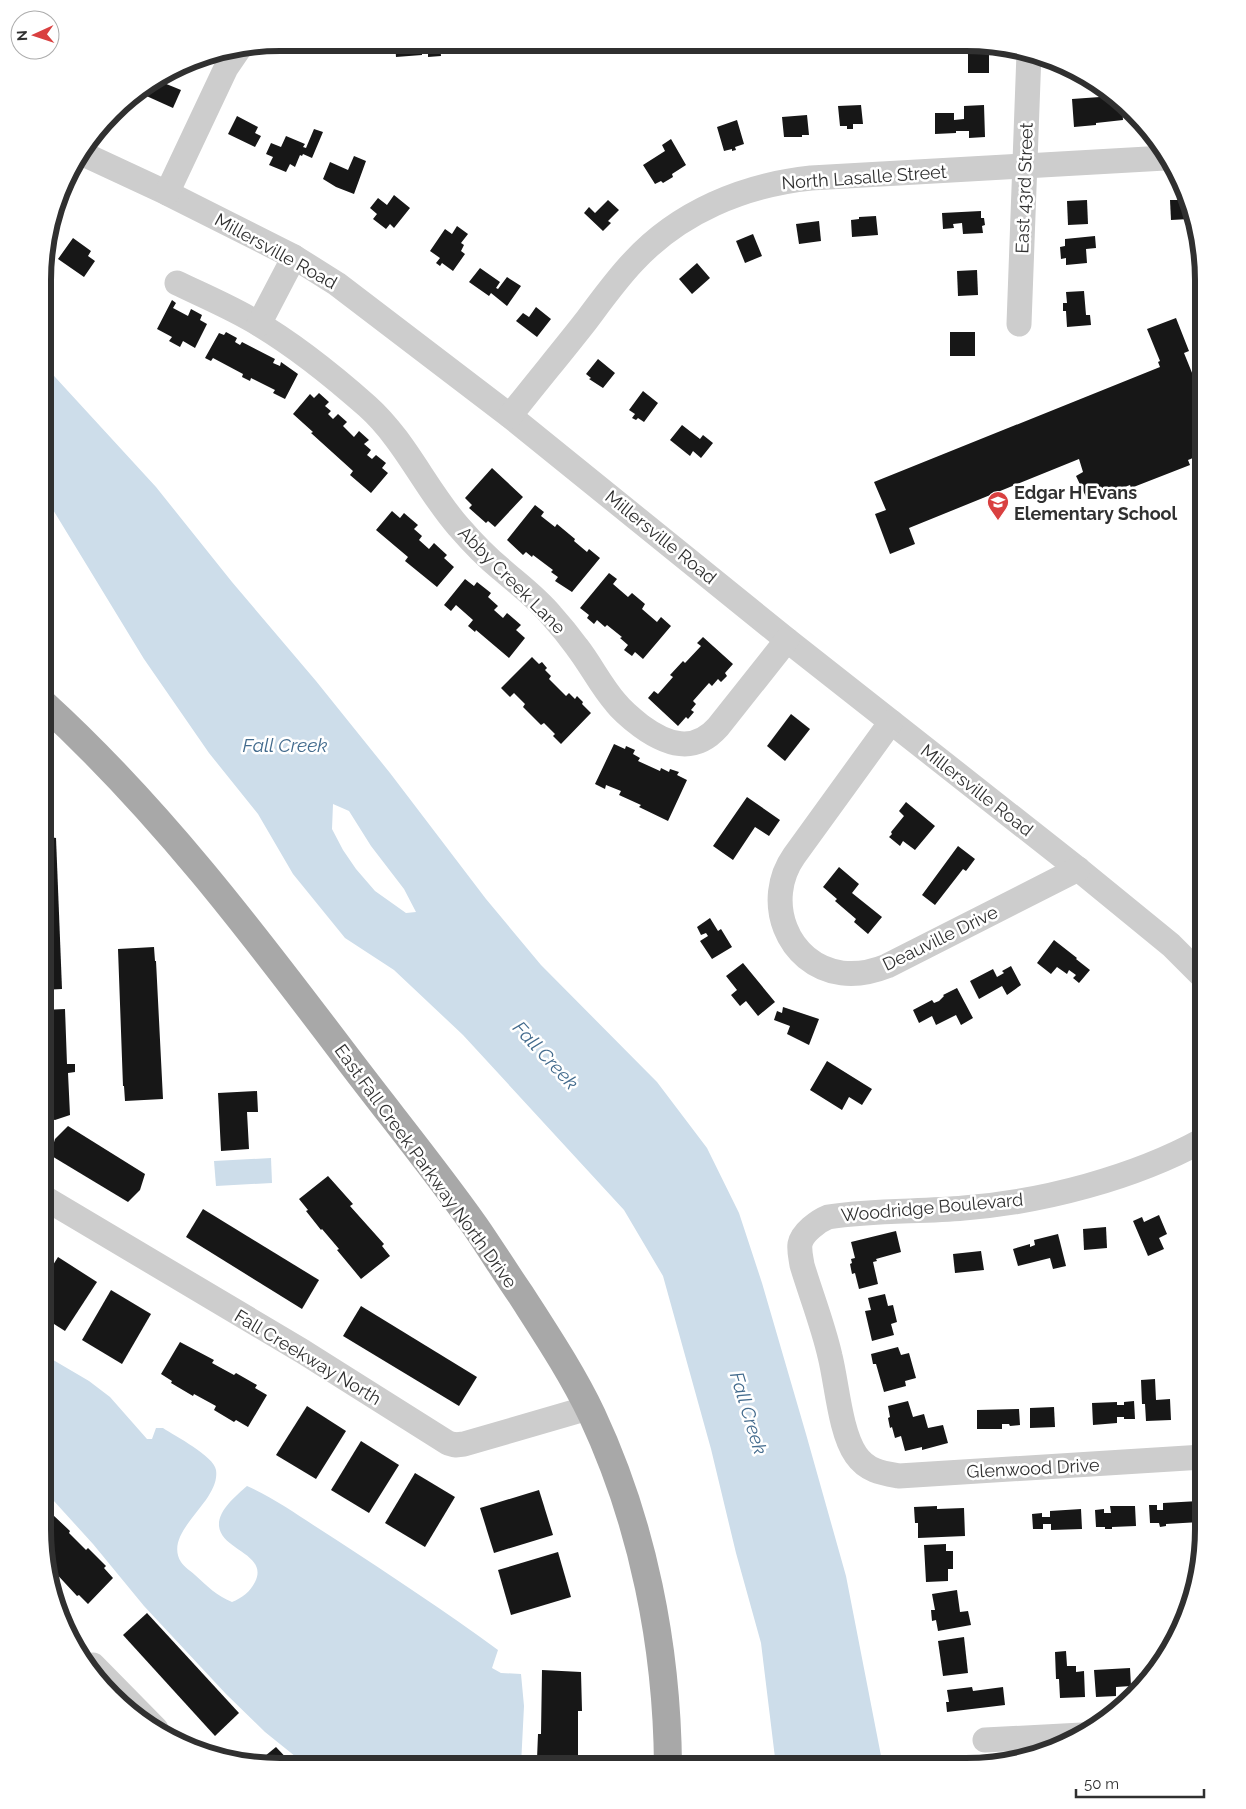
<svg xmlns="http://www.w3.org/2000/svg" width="1246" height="1809" font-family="Raleway,sans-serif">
<rect width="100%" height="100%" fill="#fff"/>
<g fill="#cdddea" fill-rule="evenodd">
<path d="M44,365l112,122 76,95 84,99 74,92 96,126 55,66 116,117 50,66 32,65 23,70 44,151 40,142 37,190h-107l-15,-123 -25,-90 -25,-104 -48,-173 -39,-66 -161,-175 -69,-65 -49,-32 -52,-64 -35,-60 -49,-61 -65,-94 -100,-164zM333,804l16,7 22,35 33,43 12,23 -10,1 -31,-22 -19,-22 -13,-19 -11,-21z"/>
<path d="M271,1158l1,25 -56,3 -2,-25z"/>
<path d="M43,1354l46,27 21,16 37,42h5l4,-11h7c12,8 51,28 53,42 5,32 -54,61 -35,92 3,5 10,9 14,13 12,11 22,21 37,27 10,-4 18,-10 23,-20 14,-28 -34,-32 -36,-56 -1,-16 17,-30 28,-40 31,14 59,35 88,53 55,36 110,72 163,111l-6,18 9,5 20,1 3,32 -3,59h-215l-41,-33 -39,-38 -82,-88 -51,-62 -50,-55z"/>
</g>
<g fill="#171717">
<path d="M395,43h45l1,13 -13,1v-9h-6v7l-26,2z"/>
<path d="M456,43h17v2l-17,1z"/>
<path d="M522,43h26v2l-25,2z"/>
<path d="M590,43h21v6l-21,2z"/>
<rect x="968" y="49" width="21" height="24"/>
<path d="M159,81l22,9 -8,18 -31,-14 2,-5z"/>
<path d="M1114,96l8,9 1,15 -27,3v2l-22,2 -2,-28z"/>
<path d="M861,105l2,19h-10v5h-6v-3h-7l-2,-20z"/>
<path d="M984,105l1,32 -16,1v-7h-13v2l-21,1v-21h19v7l10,-1v-13z"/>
<path d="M807,115l2,20h-7v2h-18l-2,-20z"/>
<path d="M237,116l21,11 -3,6 6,3 -6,11 -27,-13z"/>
<path d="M737,120l7,24 -9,3 1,3 -4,1v-2l-8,2 -7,-24z"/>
<path d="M314,129l9,3 -11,26 -9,-4 -1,2 -2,-1 -5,12 -5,-3 -4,8 -17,-7 4,-8 -7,-3 5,-11 10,4 5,-11 19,8 -2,3 3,1z"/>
<path d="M671,139l15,26 -14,9 1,3 -10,6 -2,-2 -6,3 -12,-19 22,-14 -3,-6z"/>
<path d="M354,156l12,5 -12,33 -18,-7 -13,-8 7,-17 18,8z"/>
<path d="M394,195l16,13 -16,20 -4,-4 -4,5 -13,-10 4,-5 -7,-6 8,-10 9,7z"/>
<path d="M608,200l11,10 -11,11 3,2 -8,8 -19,-18 5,-6 6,6z"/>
<path d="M1087,200l1,24 -20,1 -1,-24z"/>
<path d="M1170,200h15l4,19 -18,1z"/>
<path d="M981,211v7h3l1,7 -3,1 1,7 -20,1 -1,-11 -9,1 1,4 -11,1 -1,-16z"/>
<path d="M876,216l2,19 -26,2 -1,-17 8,-1v-2z"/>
<path d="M819,221l2,20 -22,3 -3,-20z"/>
<path d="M457,226l11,8 -7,9 3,2 -3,6 4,3 -12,17 -11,-8 -2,3 -4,-3 4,-5 -10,-7 15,-22 7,5z"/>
<path d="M753,234l9,22 -17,7 -9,-22z"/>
<path d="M1095,236l1,12 -10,1 1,14 -21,2v-7l-5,1 -1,-12 5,-1v-7z"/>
<path d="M73,238l18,13 -3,5 7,5 -11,16 -26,-18z"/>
<path d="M697,263l13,15 -18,16 -13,-15z"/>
<path d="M480,268l20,14 -4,6 2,1 9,-12 14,9 -14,20 -16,-13 -2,3 -20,-14z"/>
<path d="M977,270l1,25 -20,1 -1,-25z"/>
<path d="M1084,291l2,24h4l1,10 -24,2 -1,-16h-3v-8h4l-1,-11z"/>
<path d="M172,300l4,3 -3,5 15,8 3,-7 11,6 -2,5 7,4 -12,24 -12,-7 -3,6 -11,-6 3,-4 -15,-8z"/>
<path d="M536,307l15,12 -14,18 -21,-16 7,-8 6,4z"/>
<path d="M1176,318l13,33 -5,2 19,47v54l-15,6 2,5 -59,23 -1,-3 -42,16 -12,-25 7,-4 -4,-13 -170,69 6,16 -25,10 -15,-40 11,-4 -12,-28 286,-115 -2,-5 2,-1 -13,-32z"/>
<path d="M226,332l11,6 -2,4 5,3 2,-3 33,17 -2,4 7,3 1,-4 17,12 -13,25 -12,-6 2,-3 -24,-12 -1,3 -8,-4 1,-3 -30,-16 -2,3 -6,-3 14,-25 5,2z"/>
<rect x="950" y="332" width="25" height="24"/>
<path d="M598,359l17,14 -12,15 -14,-9 2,-1 -5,-4z"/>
<path d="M643,391l15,12 -14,19 -6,-4 -2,2 -4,-2 3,-4 -6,-4z"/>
<path d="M319,393l10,9 -4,4 6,5 -3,3 5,5 5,-5 9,8 -4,4 11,11 5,-6 10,9 -5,4 7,6 -4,5 5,4 4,-4 10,8 -4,5 6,5 -17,20 -21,-18 3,-4 -42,-38 2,-1 -20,-18 17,-20 4,4z"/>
<path d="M682,425l18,14 3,-4 10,8 -12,15 -8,-7 -3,5 -20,-16z"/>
<path d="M492,468l31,29 -28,30 -7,-6 -2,2 -17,-15 3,-3 -7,-7z"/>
<path d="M535,505l9,7 -3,4 14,11 2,-3 18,15 -1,2 13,11 2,-3 11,9 -28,34 -17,-11 3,-4 -7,-5 2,-2 -20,-15 -1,2 -6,-5 -3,3 -16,-15z"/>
<path d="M392,511l8,7 4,-5 14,12 -4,4 8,7 -3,4 10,9 5,-6 13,12 -3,3 10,9 -17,20 -32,-26 3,-4 -32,-27z"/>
<path d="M609,573l8,6 -4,5 15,13 4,-4 13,11 -3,5 15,13 4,-5 10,9 -28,33 -8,-7 -3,4 -8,-6 4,-5 -8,-7 2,-1 -15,-12 -2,2 -8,-7 -3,4 -7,-6 2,-3 -9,-7z"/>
<path d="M465,579l9,7 3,-4 14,11 -3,4 10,9 -4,4 9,8 4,-5 14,12 -5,5 9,8 -16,20 -33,-28 -1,2 -7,-6 5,-6 -17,-15 -5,6 -7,-6z"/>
<path d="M703,637l30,27 -8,9 2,3 -6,6 -3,-3 -6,7 -3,-3 -16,18 3,3 -5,6 3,2 -6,7 -2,-2 -8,9 -30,-28 6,-7 4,3 15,-17 -3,-2 13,-14 2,2 16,-17 -4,-3z"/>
<path d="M532,657l7,7 3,-2 5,6 -2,2 6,6 -2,3 17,17 3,-3 6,6 2,-3 6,6 -1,2 9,9 -30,31 -8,-8 2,-2 -11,-11 -3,2 -18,-18 2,-3 -11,-11 -4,4 -9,-9z"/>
<path d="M791,714l19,15 -25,32 -18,-15z"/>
<path d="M614,744l11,5 1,-3 9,4 -2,4 7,4 -2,3 22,10 1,-3 8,4 1,-3 9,3 -2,3 10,5 -19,41 -29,-14 2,-2 -22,-10 2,-4 -15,-6 -1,4 -10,-5z"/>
<path d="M747,797l33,23 -11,16 -14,-9 -22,33 -20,-14z"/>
<path d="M906,802l29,24 -20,24 -12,-9 -3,5 -11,-9 3,-3 -1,-2 13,-16 -5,-5z"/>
<path d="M44,836l12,2 6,151 -19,1z"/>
<path d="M958,846l17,13 -9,12 -3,-2 -28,36 -13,-10z"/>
<path d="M839,867l20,17 -7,9 30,24 -14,17 -14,-12 2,-3 -21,-18 2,-2 -14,-12z"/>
<path d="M710,918l8,13 3,-2 11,18 -20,12 -12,-18 8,-5 -2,-3 -5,2 -4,-8z"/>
<path d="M1054,940l23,18 -1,1 14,11 -11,13 -6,-5 3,-3 -7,-5 -2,4 -10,-7 -6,7 -14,-11z"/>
<path d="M154,947l1,14h1l7,138 -38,2 -1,-15h-1l-5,-137z"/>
<path d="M743,963l32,39 -17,14 -12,-15 -6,5 -9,-11 6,-5 -11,-14z"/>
<path d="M1011,966l10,19 -14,10 -5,-9 -23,13 -9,-18 23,-12 4,8 7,-4 -2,-2z"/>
<path d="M957,988l16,30 -12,7 -5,-10 -20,10 -4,-9 -13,7 -6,-13 19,-10 2,3 5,-2 5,-5 -1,-1z"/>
<path d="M783,1007l36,12 -10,26 -22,-11 3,-8 -16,-6 3,-9 5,2z"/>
<path d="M65,1009l2,55h8v8l-7,1 2,42 -15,5 -12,-3v-107z"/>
<path d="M827,1061l45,28 -10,16 -13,-8 -7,13 -32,-20z"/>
<path d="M257,1091l1,21h-11l2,37 -28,2 -3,-58z"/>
<path d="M68,1126l77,48 -5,16 -12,12 -78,-47 5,-16z"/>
<path d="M328,1176l25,28 -3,2 34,38 -2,2 8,10 -29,23 -24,-29 2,-1 -17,-20 -1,1 -15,-19 2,-1 -9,-11z"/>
<path d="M203,1209l116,71 -17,29 -116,-72z"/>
<path d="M1159,1215l8,19 -8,4 5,11 -16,7 -15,-35 9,-4 2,5z"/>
<path d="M1106,1227l1,21 -23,2 -1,-21z"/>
<path d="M896,1231l5,21 -25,7 1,2 -4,1 5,22 -19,5 -4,-16 -3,1 -2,-10 2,-1 -1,-4 4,-1 -4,-16z"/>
<path d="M1058,1234l8,32 -13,3 -3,-11 -32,8 -5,-17 17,-5v3l5,-2 -1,-5z"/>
<path d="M981,1251l3,19 -29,3 -2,-19z"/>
<path d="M58,1257l39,25 -32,49 -22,-14v-36z"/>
<path d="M111,1290l40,24 -29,50 -40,-24z"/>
<path d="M885,1294l3,12 5,-1 4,17 -6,2 3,11 -22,6 -7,-30 6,-1 -3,-12z"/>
<path d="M361,1306l116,71 -18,29 -116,-70z"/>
<path d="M180,1342l34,18 -2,3 22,12 2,-2 21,12 -2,3 12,7 -19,32 -12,-7 -2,2 -20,-12 2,-4 -22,-12 -1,2 -22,-13 1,-2 -11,-7z"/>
<path d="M898,1347l3,8 8,-2 7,25 -11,3 1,5 -22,6 -8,-28h-3l-2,-10z"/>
<path d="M1155,1379l1,21 14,-1 1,21 -25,1 -1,-17h-3l-1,-24z"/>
<path d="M908,1401l5,16 11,-3 4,14 15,-3 5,18 -26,7v-3l-17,4 -4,-15 -6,2 -3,-11 -2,1 -2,-10 2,-1 -2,-11z"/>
<path d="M1134,1401l1,18h-11v-2h-7v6l-24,2 -1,-22 25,-1v3h7v-3z"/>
<path d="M307,1406l39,25 -30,48 -40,-24z"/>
<path d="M1054,1407l1,20 -25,1v-20z"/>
<path d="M1019,1409l1,16 -10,1 -1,-2h-7v5h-25v-19z"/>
<path d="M361,1441l38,24 -30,48 -38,-23z"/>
<path d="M415,1473l40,24 -30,50 -40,-24z"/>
<path d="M539,1490l14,45 -59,18 -14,-45z"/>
<path d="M1199,1501l1,21 -34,2v2l-6,1 -1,-4h-9l-1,-18h8v5h6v-7z"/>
<path d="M937,1506v3l27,-1 1,28 -47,2v-15h-3l-1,-16z"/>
<path d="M1110,1506h25l1,20 -24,1v2h-7v-2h-9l-1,-17 9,-1v4h7z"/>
<path d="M43,1508l7,8 2,-2 18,17 -1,2 17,17 2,-2 18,18 -2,2 9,10 -25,26 -9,-9 -2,1 -25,-27 -10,-40z"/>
<path d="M1081,1509l1,20 -31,1v-6h-8v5h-10l-1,-15 10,-1v4h8v-6z"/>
<path d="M946,1544v7h7v18h-5v12l-22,1 -2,-37z"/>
<path d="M558,1552l13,45 -60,18 -13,-45z"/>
<path d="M957,1590l3,22 8,-1 3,14 -33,6 -2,-11 -4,1 -1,-11h4l-3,-16z"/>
<path d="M147,1613l92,100 -24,23 -92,-101z"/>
<path d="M964,1637l4,36 -25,3 -5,-35z"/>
<path d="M1066,1651l1,15h9v6l8,-1 1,26 -25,1 -1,-19h-3l-1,-27z"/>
<path d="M1130,1668l1,18 -15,1v9l-20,1 -2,-27z"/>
<path d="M542,1670l39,2 1,39h-4v49h-2v5h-37v-6h-2l1,-25h3z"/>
<path d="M1153,1673l-13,14 -1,-13z"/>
<path d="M972,1687l1,4 30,-4 2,18 -58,7 -1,-10h3l-2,-12z"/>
<path d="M276,1747l17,18h-39z"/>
</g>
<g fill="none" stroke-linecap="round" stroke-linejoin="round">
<g stroke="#cdcdcd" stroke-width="25">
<path d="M81,153l86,40 127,64 43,27 173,132 277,224 291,229 93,76 32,32"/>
<path d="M167,193l59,-125 13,-19"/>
<path d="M177,283c25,12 51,23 75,37 40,23 80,55 115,86 38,34 58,82 91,120 13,15 27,30 43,43 17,15 35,28 50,46 9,10 18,21 26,32 14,18 24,39 39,56 7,9 16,16 25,23 26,19 53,28 77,1l69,-87"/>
<path d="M259,324l35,-67"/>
<path d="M1019,324l10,-271"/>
<path d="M510,416c25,-32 51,-63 76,-95 15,-20 30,-41 47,-59 46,-50 111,-77 178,-84l354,-20"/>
<path d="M891,722l-97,134c-31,44 -8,109 48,117 16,2 30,-1 45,-7l191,-97"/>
<path d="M43,1197l259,154 146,92 7,2 9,-1 124,-36"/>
<path d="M1203,1457l-304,19c-17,-3 -32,-5 -43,-21 -16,-23 -19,-71 -26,-99 -7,-31 -19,-61 -28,-91 -1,-7 -3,-14 -2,-21 2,-11 18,-23 28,-27 45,-7 91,-5 136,-9 78,-6 170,-30 239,-68"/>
<path d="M93,1665l63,64"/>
<path d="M985,1740l97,-5"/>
</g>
<path stroke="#a8a8a8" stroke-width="28" d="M44,704c114,104 208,228 301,351 43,57 89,113 130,171 16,23 30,46 46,69 25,39 51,78 71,120 51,109 75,231 76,351"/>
</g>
<defs>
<g id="school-pin" transform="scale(1.125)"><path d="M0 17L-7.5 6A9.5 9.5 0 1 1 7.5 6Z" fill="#d94040" stroke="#fff"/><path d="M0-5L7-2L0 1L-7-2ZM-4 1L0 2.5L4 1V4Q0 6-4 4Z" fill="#fff"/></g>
</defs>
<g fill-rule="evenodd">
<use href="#school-pin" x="998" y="502"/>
</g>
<g text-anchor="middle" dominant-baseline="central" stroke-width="5" stroke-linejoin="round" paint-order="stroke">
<g font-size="18" fill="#303030" stroke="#fff">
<text transform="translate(864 177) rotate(-4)">North Lasalle Street</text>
<text transform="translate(1024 188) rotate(-88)">East 43rd Street</text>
<text transform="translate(276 251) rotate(29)">Millersville Road</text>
<text transform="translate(661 537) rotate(39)">Millersville Road</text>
<text transform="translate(512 580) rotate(45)">Abby Creek Lane</text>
<text transform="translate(977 790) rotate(38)">Millersville Road</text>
<text transform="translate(940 938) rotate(-26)">Deauville Drive</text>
<text transform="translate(426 1166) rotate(54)">East Fall Creek Parkway North Drive</text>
<text transform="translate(932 1207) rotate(-5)">Woodridge Boulevard</text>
<text transform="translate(308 1357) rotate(31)">Fall Creekway North</text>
<text transform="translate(1033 1468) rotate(-3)">Glenwood Drive</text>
</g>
<g font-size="18" font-weight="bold" fill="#303030" stroke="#fff" text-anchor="start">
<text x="1014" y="492">Edgar H Evans<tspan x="1014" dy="21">Elementary School</tspan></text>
</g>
<g font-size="19" font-style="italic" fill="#436b8d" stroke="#fff">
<text x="285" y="745">Fall Creek</text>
<text transform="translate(546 1055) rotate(47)">Fall Creek</text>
<text transform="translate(749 1413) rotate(73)">Fall Creek</text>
</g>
</g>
<path d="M0 0H1246V1809H0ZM280 51H966A229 229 0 0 1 1195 280V1529A229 229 0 0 1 966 1758H280A229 229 0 0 1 51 1529V280A229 229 0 0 1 280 51Z" fill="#fff" fill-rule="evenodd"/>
<path fill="none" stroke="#303030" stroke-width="6" d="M280 51H966A229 229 0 0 1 1195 280V1529A229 229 0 0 1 966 1758H280A229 229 0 0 1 51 1529V280A229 229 0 0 1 280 51Z"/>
<g transform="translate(35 35) rotate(267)"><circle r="24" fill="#ffffff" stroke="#acacac"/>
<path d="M0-4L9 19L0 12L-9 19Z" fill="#d94040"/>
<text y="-8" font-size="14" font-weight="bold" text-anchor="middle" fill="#303030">N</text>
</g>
<path d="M1076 1789v8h128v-8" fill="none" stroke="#303030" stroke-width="2.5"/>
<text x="1084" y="1789" font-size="15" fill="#303030" stroke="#ffffff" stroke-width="4" paint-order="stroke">50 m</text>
</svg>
